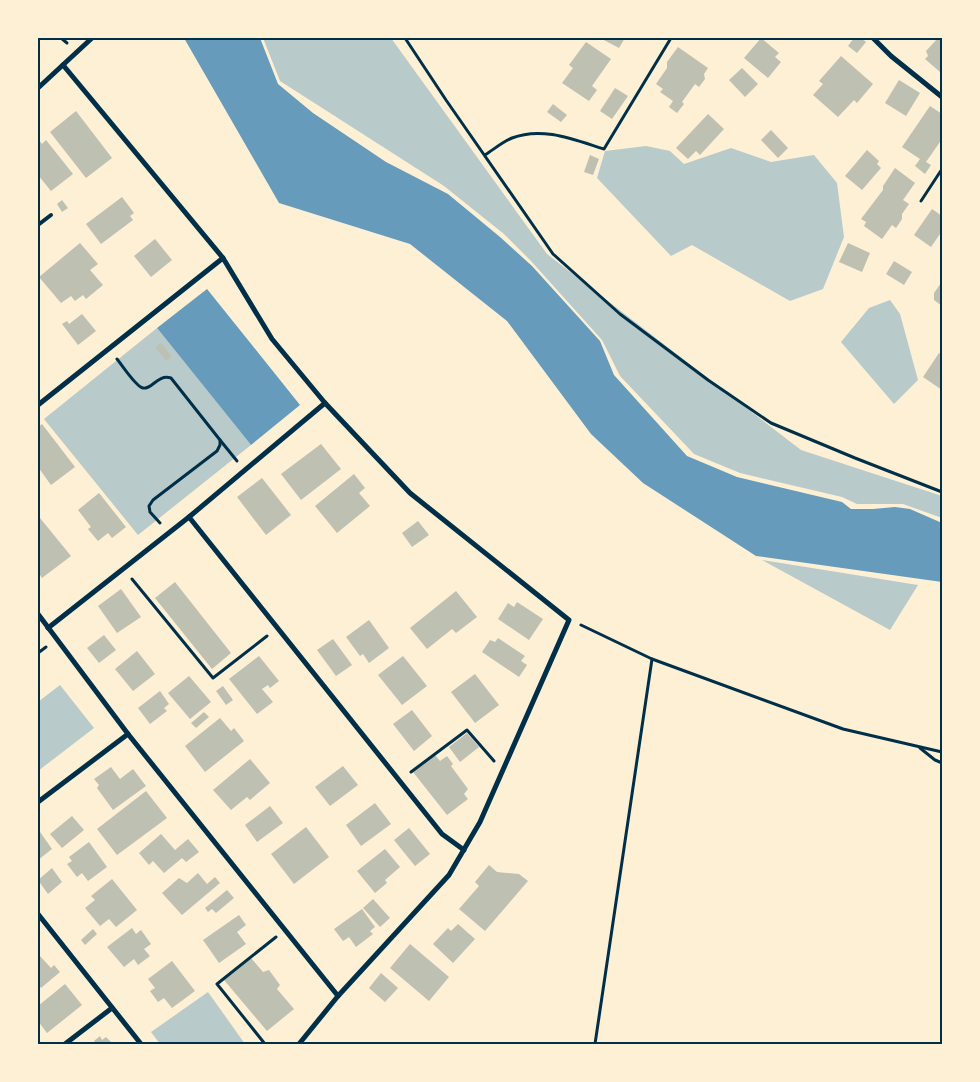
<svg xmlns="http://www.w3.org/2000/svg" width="980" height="1082" font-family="'Archivo Narrow',sans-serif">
<rect width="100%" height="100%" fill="#fdf0d5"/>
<g fill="#b9caca">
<path d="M263,38h128l156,216 254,196 141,46v22l-39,-14h-46l-15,-7 -102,-24 -46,-19 -74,-78 -18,-36 -71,-79 -27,-27 -60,-48 -164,-105z"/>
<path d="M646,146l24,5 14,13 47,-16 40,14 43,-7 23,28 7,54 -21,52 -33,12 -98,-56 -21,11 -74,-78 8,-27z"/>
<path d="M890,300l10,14 18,66 -24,24 -53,-62 28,-34z"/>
<path d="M157,328l94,117 -113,90 -94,-116z"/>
<path d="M762,560l156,25 -28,45z"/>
<path d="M60,685l34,43 -56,43v-69z"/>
<path d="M208,992l37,52h-85l-9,-12z"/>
</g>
<g fill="#669bbc">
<path d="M184,38h76l18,46 35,29 73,49 62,32 52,43 32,29 68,75 14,34 73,81 50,21 105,25 9,7h22l22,-2 15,2 32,14v59l-186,-26 -113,-73 -52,-49 -84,-113 -97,-77 -131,-41z"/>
<path d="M207,289l93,116 -49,40 -94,-117z"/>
</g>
<g fill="#bec0b2">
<path d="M600,38h25l-6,10z"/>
<path d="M761,38l18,15 -4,4 6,5 -13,16 -24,-20z"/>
<path d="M854,38h7l5,4 -9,11 -9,-7z"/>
<path d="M938,38h4v31l-2,3 -15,-13 3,-3 -2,-5z"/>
<path d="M586,42l25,17 -19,27 5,4 -8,11 -27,-18 11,-15 -4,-3z"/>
<path d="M678,47l30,21 -4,6 1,5 -6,8 -4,-3 -13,18 2,2 -7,9 -8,-6 4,-6 -13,-9 3,-3 -7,-5 11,-16v-6z"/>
<path d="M841,56l32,28 -16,19 -3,-3 -16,17 -25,-22 10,-11 -4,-3z"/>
<path d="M742,68l16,16 -13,13 -16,-17z"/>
<path d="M899,80l21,13 -14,23 -21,-13z"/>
<path d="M615,88l13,8 -16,23 -12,-8z"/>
<path d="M553,104l14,11 -6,7 -14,-10z"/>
<path d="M930,106l12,8v25l-16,23 5,3 -6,9 -10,-8 5,-7 -18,-12z"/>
<path d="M76,111l36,47 -26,20 -36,-46z"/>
<path d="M708,114l16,15 -24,26 -4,-4 -8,8 -12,-11z"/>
<path d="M771,130l17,18 -10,10 -17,-18z"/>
<path d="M38,139l4,5 4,-4 27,34 -22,17 -13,-16z"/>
<path d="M867,150l12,11 -2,3 4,4 -19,22 -17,-14z"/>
<path d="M590,155l9,4 -6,16 -9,-3z"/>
<path d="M895,168l20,15 -12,17 6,4 -7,10v5l-6,9 -4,-3 -10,14 -18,-13 2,-4 -5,-3 22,-29v-4z"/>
<path d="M122,197l12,16 -4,3 3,4 -32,24 -15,-20z"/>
<path d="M62,200l6,8 -6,4 -5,-8z"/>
<path d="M932,209l10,7v15l-11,16 -17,-12z"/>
<path d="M155,239l17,21 -21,17 -17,-21z"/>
<path d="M80,243l18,21 -8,6 13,15 -17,14 -3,-4 -8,6 -4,-5 -10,7 -22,-26z"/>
<path d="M848,243l22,10 -8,19 -23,-10z"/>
<path d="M894,261l18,11 -8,13 -18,-11z"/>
<path d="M941,283l1,1v22l-8,-6v-7z"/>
<path d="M82,314l14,17 -18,14 -16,-21 5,-3 2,3z"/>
<path d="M161,343l11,14 -6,4 -11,-14z"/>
<path d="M939,353l3,2v35l-19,-13z"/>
<path d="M42,424l33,43 -24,18 -13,-18v-40z"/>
<path d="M321,444l20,25 -40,31 -20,-26z"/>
<path d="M354,474l11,14 -6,5 11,13 -33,27 -22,-27z"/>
<path d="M262,478l29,37 -25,20 -29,-38z"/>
<path d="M99,493l27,34 -14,11 -4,-5 -10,8 -10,-12 3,-2 -13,-17z"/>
<path d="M40,518l31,38 -29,22 -4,-6v-52z"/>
<path d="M418,521l11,14 -17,12 -10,-14z"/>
<path d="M175,582l56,71 -19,16 -57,-71z"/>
<path d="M121,589l20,28 -24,16 -19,-27z"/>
<path d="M456,591l21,26 -21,16 -4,-4 -25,20 -17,-21z"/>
<path d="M517,602l26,17 -14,21 -31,-21 10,-16 6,4z"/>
<path d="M369,620l20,28 -20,15 -6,-9 -3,2 -14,-19z"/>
<path d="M104,635l12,15 -17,13 -12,-15z"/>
<path d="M498,638l27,18 -4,5 6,4 -8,12 -37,-25 8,-12 5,2z"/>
<path d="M333,639l19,26 -16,11 -19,-26z"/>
<path d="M137,651l18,23 -22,17 -18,-22z"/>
<path d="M259,656l20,25 -9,7 -2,-3 -6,4 11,13 -16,12 -28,-35z"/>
<path d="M403,656l24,30 -25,19 -24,-30z"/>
<path d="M475,674l24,31 -24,18 -24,-31z"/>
<path d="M189,676l22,26 -21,17 -22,-26z"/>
<path d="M223,686l10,14 -7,5 -10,-14z"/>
<path d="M160,691l9,13 -5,4 3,3 -17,13 -12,-16z"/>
<path d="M412,710l20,26 -18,15 -21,-27z"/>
<path d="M204,712l5,5 -13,11 -5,-5z"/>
<path d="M220,718l11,13 3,-3 10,13 -39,31 -20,-26z"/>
<path d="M467,733l12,14 -19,15 -11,-15z"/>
<path d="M435,755l5,6 7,-5 6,8 -2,2 17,23 -4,5 4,5 -21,16 -34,-43z"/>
<path d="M250,759l20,24 -20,17 -3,-3 -16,13 -18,-20z"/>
<path d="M343,766l15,19 -28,21 -15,-19z"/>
<path d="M111,767l9,12 13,-10 13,17 -33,24 -16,-22 2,-3 -5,-6z"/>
<path d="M146,791l21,27 -50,37 -20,-26z"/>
<path d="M375,803l16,21 -30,22 -15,-21z"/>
<path d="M270,806l13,17 -26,19 -12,-17z"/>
<path d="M72,816l12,14 -22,18 -12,-14z"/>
<path d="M306,827l23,30 -35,27 -23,-30z"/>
<path d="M409,828l21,26 -15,12 -21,-26z"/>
<path d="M38,829l14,20 -14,11z"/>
<path d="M161,834l14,16 13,-11 11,13 -13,10 -4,-4 -18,15 -11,-12 -4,4 -10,-12z"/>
<path d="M89,842l18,25 -19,14 -6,-8 -5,4 -10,-13 5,-3 -3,-4z"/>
<path d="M385,849l15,18 -15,13 2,3 -12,10 -18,-22z"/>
<path d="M489,865l8,7 22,2 9,7 -43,50 -26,-22 20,-23 -4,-4z"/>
<path d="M52,868l10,14 -14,12 -10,-14z"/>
<path d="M198,873l9,11 8,-7 5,6 -38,32 -20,-22 17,-15 8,5z"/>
<path d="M112,879l25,31 -21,17 -7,-8 -9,7 -15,-18 10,-8 -4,-4z"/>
<path d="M227,890l7,8 -18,15 -4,-4 -4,3 -3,-4z"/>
<path d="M373,899l17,19 -10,9 -17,-19z"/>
<path d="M362,909l13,18 -5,4 3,3 -17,13 -7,-10 -6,4 -9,-12z"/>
<path d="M239,915l7,10 -9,7 9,12 -27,19 -16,-23z"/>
<path d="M458,924l17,15 -22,24 -20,-19 15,-16 3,3z"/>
<path d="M132,928l4,6 5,-4 10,14 -7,5 6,7 -12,9 -4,-6 -10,8 -17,-20z"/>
<path d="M93,929l4,5 -12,11 -4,-5z"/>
<path d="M410,944l39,33 -20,24 -39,-33z"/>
<path d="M40,956l11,12 3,-3 6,7 -19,16 -3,-4v-26z"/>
<path d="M251,958l12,14 6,-2 11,15 -3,4 17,20 -27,22 -43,-51z"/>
<path d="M172,961l23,30 -23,17 -8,-10 -6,4 -8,-11 5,-3 -7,-9z"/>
<path d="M381,973l17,15 -13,14 -16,-14z"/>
<path d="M65,984l17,21 -35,28 -9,-12v-15z"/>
<path d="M100,1036l2,4 4,-3 7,7h-17l-2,-3z"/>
</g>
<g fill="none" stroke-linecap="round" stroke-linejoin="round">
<g stroke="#003049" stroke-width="3">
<path d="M61,38l6,5"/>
<path d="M405,38l41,62 107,154 67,60 88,66 63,43 84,35 87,34"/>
<path d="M485,155c8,-5 17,-13 27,-17 30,-12 63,2 92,11l67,-111"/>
<path d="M921,201l21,-32"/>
<path d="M117,359c5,6 19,28 26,29 9,2 14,-14 28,-10l49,62v5l-3,6 -64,49 -4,6 1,6 10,11"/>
<path d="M220,440l17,21"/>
<path d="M132,579l81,99 54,-42"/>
<path d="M581,625l71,34 191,70 99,23"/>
<path d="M38,653l8,-6"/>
<path d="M920,748l15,12 7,3"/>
<path d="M411,772l56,-42 27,31"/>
<path d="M265,1044l-48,-60 59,-47"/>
<path d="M595,1044l57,-385"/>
</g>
<path stroke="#003049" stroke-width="4" d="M38,225l13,-10"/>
<g stroke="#003049" stroke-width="5">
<path d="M873,38l18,18 51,41"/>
<path d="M63,65l160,193 49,81 53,64 85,90 159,127 -89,202 -31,53 -111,121 -39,48"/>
<path d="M38,88l54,-50"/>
<path d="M38,405l185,-147"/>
<path d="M189,517l253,317 22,16"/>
<path d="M38,614l90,120 210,262"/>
<path d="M48,628l141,-111 136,-114"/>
<path d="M38,802l90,-68"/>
<path d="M38,914l103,130"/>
<path d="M65,1044l47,-36"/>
</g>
</g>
<rect width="980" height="1082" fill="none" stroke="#fdf0d5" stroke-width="78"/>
<rect x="39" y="39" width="902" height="1004" fill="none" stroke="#003049" stroke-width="2"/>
</svg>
